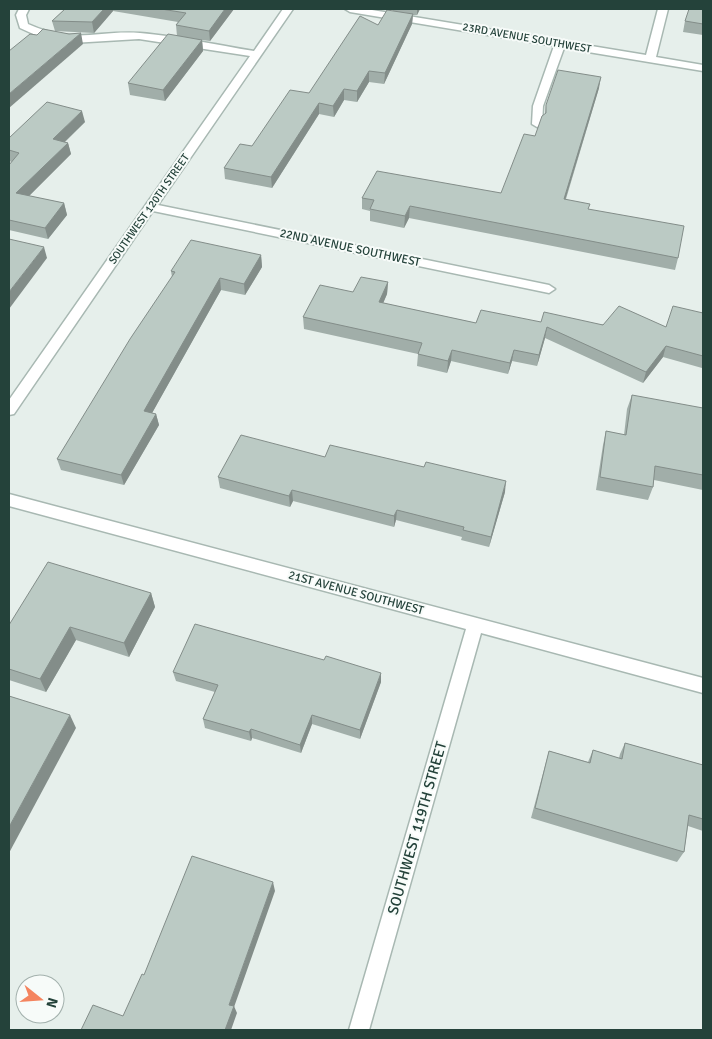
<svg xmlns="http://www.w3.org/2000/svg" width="712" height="1039" font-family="Signika,sans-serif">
<rect width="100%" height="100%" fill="#e6efeb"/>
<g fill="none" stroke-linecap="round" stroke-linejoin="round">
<g stroke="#a8b8b2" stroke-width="3">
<g id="minor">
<path d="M19,9h10l-3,6 2,9c46,21 68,6 112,9 38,3 76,12 114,18l29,-42h10l-135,196 391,80 6,4 -6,4 -396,-82 -139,203 -5,1v-15l241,-344 -111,-17 -67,4 -32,-6 -20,-9 -4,-13z"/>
<path d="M345,9h21l280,46 12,-46h10l-12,48 47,8v6l-139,-23 -21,58 -1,18 -5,3 -5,-3 1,-18 21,-60 -204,-34z"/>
<path d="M9,494l694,184v15l-222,-60 -112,397h-20l117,-401 -457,-123z"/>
</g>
</g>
<use href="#minor" fill="#fff" fill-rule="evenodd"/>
</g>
<g fill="#a1aea9">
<path d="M65,9h169l-24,32 -8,-1 1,11 -38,50 -35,-6 -2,-12 49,-47 -1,-11 2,-3 -65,-11 -19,22 -39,-2 -3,-10z"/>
<path d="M393,9h27l-3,6h-4l-1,9 -28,60 -15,-2 -12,20 -13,-2 -10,17 -15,-3 -47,74 -47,-9 -1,-11 28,-22 57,-53 84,-83z"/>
<path d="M703,9v26l-20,-3 2,-11z"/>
<path d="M599,88l-33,111 22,10 90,49 -3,12 -266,-52 -5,10 -34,-7v-10l-8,-2v-11l139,-5 34,-57 10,-22 1,-9z"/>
<path d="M85,122l-20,20 3,1 3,11 -42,42 35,7 3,12 -19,24 -39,-9v-65l3,-3 -3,-1v-23z"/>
<path d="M261,255l1,12 -17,28 -24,-5 -69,123 4,1 3,11 -35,60 -63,-15 -4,-11 115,-182 -1,-6z"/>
<path d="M388,282l-1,12 -4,9 93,20 65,-1 125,5 37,-14v51l-1,4 -39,-11 -20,26 -98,-45 -8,28 -25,-5 -4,13 -57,-13 -4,12 -30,-7 1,-12 -114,-25 -1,-12 50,-25z"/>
<path d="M632,395l71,50v45l-49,-10 -1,7 -5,13 -52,-10 7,-45 3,-14 18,4 3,-26z"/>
<path d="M325,457l180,35 -16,55 -28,-7 1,-3 -66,-17 -2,7 -101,-26 -3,6 -70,-19 -2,-11z"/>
<path d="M151,593l4,14 -26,50 -53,-17 -30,52 -37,-12v-55z"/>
<path d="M173,672l208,10 -21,57 -48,-15 -11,29 -49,-15 -1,3 -46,-13 -2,-9 12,-27 -39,-11z"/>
<path d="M625,743l78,22v66l-15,-5 -4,26 -7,10 -146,-44 15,-56 3,-11 39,11 5,-12 26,8 1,-4z"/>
</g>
<g fill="#838d89">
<path d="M104,9h9v2l-19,22 -2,-11z"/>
<path d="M225,9h9l-24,32 -1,-10z"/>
<path d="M417,9h3l-3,6z"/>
<path d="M413,14l-1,10 -28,60 1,-11z"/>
<path d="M81,33l2,11 -74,64v-14z"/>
<path d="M202,40l1,11 -38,50 -2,-11z"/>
<path d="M369,71v11l-12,20v-11z"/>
<path d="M601,77l-2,11 -37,122 2,-11z"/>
<path d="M344,89v11l-10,17 -1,-11z"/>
<path d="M319,103v11l-47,74 -1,-11z"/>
<path d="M82,111l3,11 -29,28 -3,-11z"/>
<path d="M68,143l3,11 -51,51 -4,-12z"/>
<path d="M64,203l3,12 -19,24 -3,-11z"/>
<path d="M410,206l-1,12 -5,10 1,-12z"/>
<path d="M44,247l3,11 -38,51v-17z"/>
<path d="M261,255l1,12 -17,28 -1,-11z"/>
<path d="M220,278l1,12 -74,132 -3,-11z"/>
<path d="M388,282l-1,12 -8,19v-11z"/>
<path d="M547,327l-2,11 -8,28 2,-11z"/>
<path d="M666,346l-3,11 -20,26 3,-11z"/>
<path d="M452,350l-1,11 -4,12 1,-12z"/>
<path d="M514,350l-2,11 -4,13 2,-11z"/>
<path d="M156,414l3,11 -35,60 -3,-10z"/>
<path d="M506,481l-1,11 -16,55 2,-10z"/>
<path d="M292,490l1,11 -3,6 -1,-11z"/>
<path d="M397,510l-1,10 -2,7v-11z"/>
<path d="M151,593l4,14 -26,50 -5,-14z"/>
<path d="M70,627l6,13 -30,52 -6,-13z"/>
<path d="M381,673v9l-21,57v-9z"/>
<path d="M70,715l6,13 -67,125v-26z"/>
<path d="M312,715v9l-11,29 -1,-8z"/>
<path d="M251,729l1,9 -1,3 -2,-9z"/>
<path d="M273,882l2,9 -42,119 1,-4 3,7 -6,17h-6l4,-25z"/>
</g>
<g fill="#bbcac4" stroke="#838d89">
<path d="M65,9h39l-12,13 -40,-1z"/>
<path d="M161,9h64l-16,22 -33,-6 10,-12z"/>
<path d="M689,9h14v15l-18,-3z"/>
<path d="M387,10l26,4 -28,59 -16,-2 -12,20 -13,-2 -11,17 -14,-3 -48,74 -47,-9 16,-24 12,2 38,-56 19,3 51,-77 18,9z"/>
<path d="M43,29l26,5 12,-1 -72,61v-43l21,-17 7,1z"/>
<path d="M168,34l34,6 -39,50 -35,-7z"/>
<path d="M558,70l43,7 -37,122 26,5 -2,5 96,17 -6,32 -268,-52 -5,10 -35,-7 4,-9 -12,-2 15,-27 124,22 23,-59 11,2 7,-20 4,-3v-8z"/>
<path d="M47,102l35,9 -29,28 15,4 -52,50 48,10 -19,25 -36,-8v-55l10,-12 -10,-3v-12z"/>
<path d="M9,239l35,8 -35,45z"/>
<path d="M191,240l70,15 -17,29 -24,-6 -76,133 12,3 -35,61 -64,-16 73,-120 45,-67 -4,-1z"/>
<path d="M361,277l27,5 -9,20 97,21 5,-13 60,12 3,-10 59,13 16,-19 47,21 7,-21 30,7v43l-37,-10 -20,26 -99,-45 -8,28 -25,-5 -4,13 -58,-13 -4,11 -30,-7 4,-11 -119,-26 17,-32 33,7z"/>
<path d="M632,395l71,13v67l-48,-9 -2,21 -53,-10 6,-46 20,4z"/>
<path d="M241,435l84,22 5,-12 94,22 2,-5 80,19 -15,56 -28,-7 1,-3 -67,-17 -3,6 -102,-26 -3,6 -71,-19z"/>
<path d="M48,562l103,31 -27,50 -54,-16 -30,52 -31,-10v-44z"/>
<path d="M195,624l129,36 2,-4 55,17 -21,57 -48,-15 -12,30 -49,-16 -2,3 -46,-13 15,-34 -45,-13z"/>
<path d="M9,696l61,19 -61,112z"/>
<path d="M625,743l78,22v54l-14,-4 -5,37 -149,-44 14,-57 41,12 3,-13 29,9z"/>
<path d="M192,856l81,26 -44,123 5,1 -9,24h-144l12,-25 30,11 19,-42 2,1z"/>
</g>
<g text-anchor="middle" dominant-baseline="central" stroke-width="4" stroke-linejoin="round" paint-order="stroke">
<g font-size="11" fill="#24423a" stroke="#f7fbf9">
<text transform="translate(527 38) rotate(10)">23RD AVENUE SOUTHWEST</text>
<text transform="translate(149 209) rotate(-55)">SOUTHWEST 120TH STREET</text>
</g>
<g font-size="12" fill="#24423a" stroke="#f7fbf9">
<text transform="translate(350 248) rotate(12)">22ND AVENUE SOUTHWEST</text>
<text transform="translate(356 593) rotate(15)">21ST AVENUE SOUTHWEST</text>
</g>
<g font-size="15" fill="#24423a" stroke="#f7fbf9">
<text transform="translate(417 828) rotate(-74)">SOUTHWEST 119TH STREET</text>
</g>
</g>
<rect width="712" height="1039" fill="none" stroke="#24423a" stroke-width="20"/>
<g transform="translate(40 999) rotate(107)"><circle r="24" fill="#f7fbf9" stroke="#a3b1ad"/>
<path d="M0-4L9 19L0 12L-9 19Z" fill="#f4845f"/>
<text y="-8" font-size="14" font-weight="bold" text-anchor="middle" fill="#24423a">N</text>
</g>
</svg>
